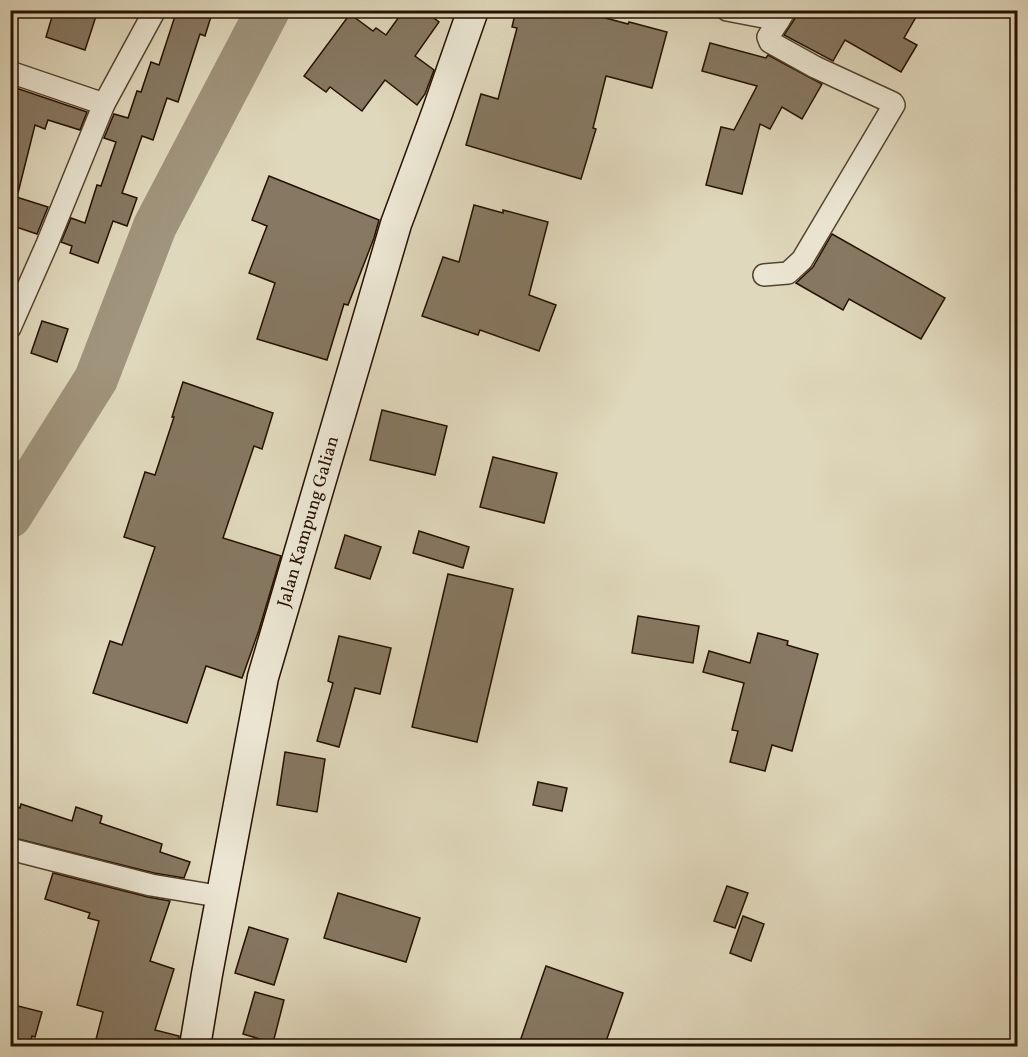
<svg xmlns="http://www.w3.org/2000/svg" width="1028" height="1057" font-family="Vollkorn,serif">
<rect width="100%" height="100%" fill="#e0d8bc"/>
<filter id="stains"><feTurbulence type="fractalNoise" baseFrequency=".00333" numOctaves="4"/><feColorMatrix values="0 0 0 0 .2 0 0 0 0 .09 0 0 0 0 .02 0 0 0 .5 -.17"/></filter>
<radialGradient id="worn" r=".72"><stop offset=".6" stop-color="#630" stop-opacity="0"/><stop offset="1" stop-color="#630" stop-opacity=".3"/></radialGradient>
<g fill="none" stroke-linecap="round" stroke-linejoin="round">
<path stroke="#a0947c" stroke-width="44" d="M10,516l86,-137 59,-153 113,-216"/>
</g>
<g fill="#867862" stroke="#251100" stroke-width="1.5">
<path d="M54,10h44l-13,40 -39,-13z"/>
<path d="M177,10h36l-8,26 -5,-2 -22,68 -11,-4 -14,42 -11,-4 -20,57 15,5 -10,28 -14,-5 -15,42 -28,-10 2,-7 -11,-4 10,-24 14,5 12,-38 4,1 15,-44 -12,-4 10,-24 14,4 9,-27 4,1 10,-30 8,3z"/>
<path d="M404,10h36l-6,8 5,4 -24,34 19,14 -9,24 -8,11 -32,-25 -23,31 -32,-24 -4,5 -22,-16 46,-62 23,17 3,-3 10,7z"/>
<path d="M516,10h60l52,14 1,-2 38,10 -15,56 -46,-12 -13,52 3,1 -15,50 -115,-34 15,-51 17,5 19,-71 -5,-1z"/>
<path d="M798,10h122l-16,28 13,7 -16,27 -56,-32 -12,21 -49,-26 12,-18z"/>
<path d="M710,43l56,15 2,-3 54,29 -20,35 -20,-12 -12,22 -10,-5 -18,70 -36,-9 15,-58 13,3 23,-44 -55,-15z"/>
<path d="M10,86l77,26 -7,18 -32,-10 -3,9 -10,-4 -17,68 -8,-1z"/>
<path d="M269,176l110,44 -5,18 -26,67 -4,-1 -17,56 -70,-21 18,-56 -26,-10 18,-47 -15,-6z"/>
<path d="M10,195l38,12 -11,27 -27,-9z"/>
<path d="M474,205l29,8v-3l45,12 -19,73 27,10 -17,46 -59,-21 -2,5 -56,-19 21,-59 16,5z"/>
<path d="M832,234l113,64 -24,41 -72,-40 -6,11 -47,-27 17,-16z"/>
<path d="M42,321l26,8 -11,33 -26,-9z"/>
<path d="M183,382l90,31 -11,36 -8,-3 -31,92 58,18 -22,74 -17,48 -36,-12 -19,57 -94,-30 17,-52 12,4 33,-98 -31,-10 21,-65 10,3 19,-58h-2z"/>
<path d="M382,410l65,16 -12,49 -65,-15z"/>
<path d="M493,457l64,16 -13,50 -64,-16z"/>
<path d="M419,531l50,16 -6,21 -50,-15z"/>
<path d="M345,535l36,12 -11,32 -35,-11z"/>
<path d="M448,574l65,15 -36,153 -65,-15z"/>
<path d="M638,616l61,10 -6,37 -61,-10z"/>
<path d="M758,633l30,8 -1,4 31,9 -26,97 -20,-6 -7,26 -35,-9 8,-31 -6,-1 12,-47 -41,-11 6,-21 41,12z"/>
<path d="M339,636l52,12 -11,46 -25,-6 -16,59 -22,-6 16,-58 -5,-2z"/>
<path d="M285,752l40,7 -8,53 -40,-7z"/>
<path d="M538,782l29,6 -5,23 -29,-6z"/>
<path d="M10,804l10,4 1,-4 51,17 4,-14 26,9 -2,7 62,21 -2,8 30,10 -6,16 -30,-5 -144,-36z"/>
<path d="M53,873l95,24 22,4 -20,60 24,8 -19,61 24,6 -1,11h-84l9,-35 -26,-7 22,-84 -11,-3 2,-5 -45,-14z"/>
<path d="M727,886l21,7 -13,35 -21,-7z"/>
<path d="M338,893l82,25 -14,44 -82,-24z"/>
<path d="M743,916l21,8 -13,37 -21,-8z"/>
<path d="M249,927l39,12 -14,46 -39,-12z"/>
<path d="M546,966l77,27 -19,54h-86z"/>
<path d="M255,992l29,8 -11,43 -30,-9z"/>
<path d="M10,1004l32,8 -7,25 -3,-1 -3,11h-19z"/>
</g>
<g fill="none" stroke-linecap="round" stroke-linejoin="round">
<g stroke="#54432f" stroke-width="24">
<g id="minor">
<path d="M727,10l52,10 6,-10"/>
<path d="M10,72l94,32"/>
<path d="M764,275l24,-2 14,-13 92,-155 -1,-2 -78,-36 -45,-25 -2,-5 11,-17"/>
<path d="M10,328l37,-84 57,-140 51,-94"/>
<path d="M10,849l141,36 72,12"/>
</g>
</g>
<g stroke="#251100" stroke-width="33">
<g id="secondary">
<path id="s1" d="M195,1046l12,-72 56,-297 133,-453 41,-111 36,-103"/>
</g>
</g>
<use href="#minor" stroke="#ebe6d3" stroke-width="21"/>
<use href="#secondary" stroke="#ebe6d3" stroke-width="30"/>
</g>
<g text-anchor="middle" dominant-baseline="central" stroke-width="4.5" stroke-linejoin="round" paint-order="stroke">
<g font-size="18" fill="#251100" stroke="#ebe6d3">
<text stroke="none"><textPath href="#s1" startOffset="537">Jalan Kampung Galian</textPath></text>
</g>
</g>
<rect width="1028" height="1057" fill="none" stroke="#e0d8bc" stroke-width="36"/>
<rect x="12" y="12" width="1004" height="1033" fill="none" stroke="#251100" stroke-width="3"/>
<rect x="18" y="18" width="992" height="1021" fill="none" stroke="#251100" stroke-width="1.5"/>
<rect width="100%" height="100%" filter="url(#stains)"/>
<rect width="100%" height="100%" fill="url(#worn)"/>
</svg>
